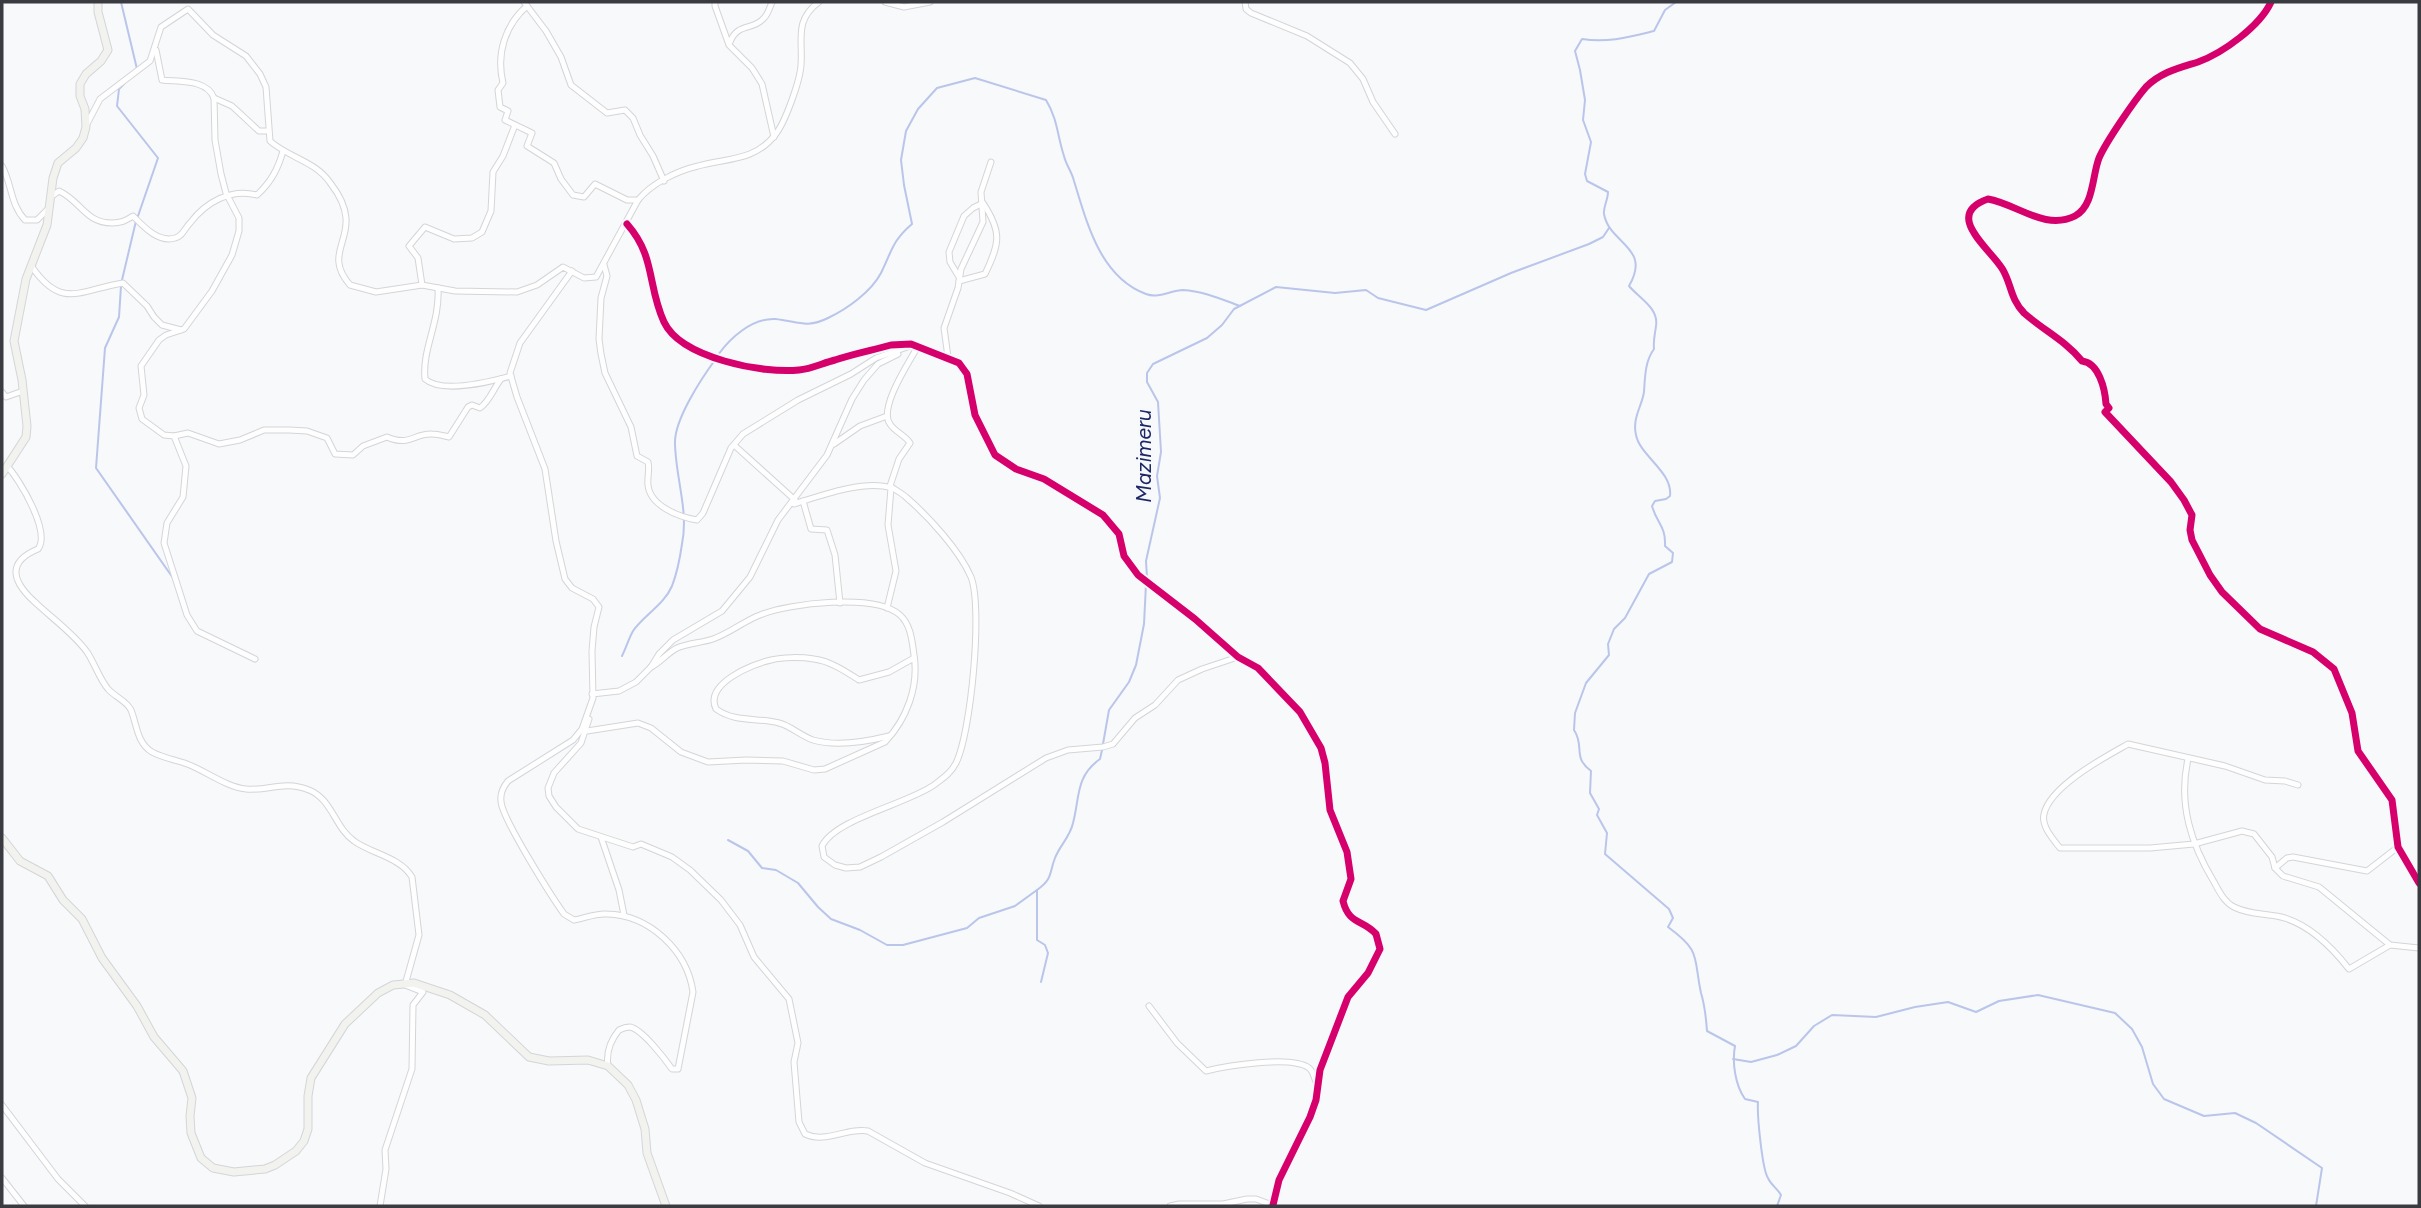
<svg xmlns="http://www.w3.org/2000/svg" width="2421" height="1208" font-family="Figtree,sans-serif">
<rect width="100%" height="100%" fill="#f8f9fb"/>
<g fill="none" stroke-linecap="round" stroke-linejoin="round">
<g stroke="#bac5ea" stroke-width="2">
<path d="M121,2l16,67"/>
<path d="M1676,2l-11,8 -11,21c-25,6 -46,12 -72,8l-7,12 5,19 5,30 -2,20 8,22 -6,32 2,7 21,11c0,8 -5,15 -4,22 5,30 48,33 25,72 10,12 30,22 27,40 -1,9 -3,14 -2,23 -9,12 -9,28 -10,43 -2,14 -12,26 -8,43 4,21 37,37 34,61l-4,3 -11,2 -3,5c5,18 14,20 13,40l8,7 -1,9 -23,12 -24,44 -11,11 -6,15 1,11 -23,28 -11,30 -1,17c11,16 -2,27 17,41l-1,22 9,16 -2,6 10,18 -2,21 64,55 4,9 -5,9c34,25 25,29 33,66 4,13 5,24 6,38l28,15c-3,16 0,39 10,53l13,3c-1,12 4,67 10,76 3,7 9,10 13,17l-4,11"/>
<path d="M124,84l-5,5 -2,17 41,52 -20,58"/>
<path d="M122,280l14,-59"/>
<path d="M121,286l-2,31 -14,31 -9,120 77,110"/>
<path d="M718,355c12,-17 34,-37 57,-36 22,2 31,10 53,-1 19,-9 43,-26 53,-45 11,-22 11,-32 31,-49l-8,-39 -3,-25 5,-29 12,-22 19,-21 38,-10 71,22c12,20 11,35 18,56 2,9 8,16 10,25 13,42 26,96 72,113 13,5 25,-4 37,-4 20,1 38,9 57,16"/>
<path d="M1147,578l-1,-17 14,-63 -3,-22 4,-24 -3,-50 -11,-20v-9l6,-9 54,-26 15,-13 12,-16 42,-22 59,6 31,-3 12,8 48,12 85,-37 78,-29 14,-7 6,-9"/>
<path d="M622,656c4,-8 7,-18 11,-25 11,-16 31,-26 39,-45 5,-13 8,-28 10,-42 7,-34 -7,-68 -7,-102 0,-23 26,-63 40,-82"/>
<path d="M1103,744l6,-34 20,-28 7,-17 8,-41 2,-40"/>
<path d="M728,840l20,11 14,17 14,2 22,13 20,24 13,12 29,11 27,15h16l64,-17 12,-10 36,-12 22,-16"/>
<path d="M1041,982l7,-29 -3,-8 -8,-5v-50c16,-11 12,-17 18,-32 5,-13 15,-21 18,-35 7,-26 2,-46 27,-64l2,-9"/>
<path d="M1733,1059l18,3 26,-7 19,-9 18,-20 18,-11 44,2 39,-10 33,-5 28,10 23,-11 39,-6 77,18 17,16 10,18 11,37 11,15 40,17 31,-3 21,10 66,45 -6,38"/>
</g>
<g stroke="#d3d5d9" stroke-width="7">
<g id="street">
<path d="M524,2l22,29 15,26 10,28 36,28 18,-3 8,8 7,17 13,21 11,25"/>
<path d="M715,2v4l14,39 23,23 10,16 12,53"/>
<path d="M885,2l19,5 26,-5"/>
<path d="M1245,2l1,7 5,4 56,23 43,27 13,16 10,23 22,32"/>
<path d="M2271,2c-11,24 -48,51 -73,60 -19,6 -37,10 -52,25 -12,14 -40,55 -47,71 -7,18 -5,48 -24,58 -30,15 -58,-12 -87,-17 -46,16 3,50 15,71 9,16 7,28 21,43 19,17 42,28 58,48 17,2 23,28 24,43l3,4 -4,4 66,70 13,18 8,15 -2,15 2,10 18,35 12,17 38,37 53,23 21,17 18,44 6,38 34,49 6,47 21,36"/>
<path d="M527,6c-22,19 -31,48 -24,77l-5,7 2,17 8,4 -3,9 27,13 -5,13 27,17 7,16 12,16 11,2 11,-13 32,16h11"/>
<path d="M730,42c8,-20 23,-11 34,-24 4,-4 6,-11 8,-16"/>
<path d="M156,50l6,30c17,2 45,-1 52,18l18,8 27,25h9"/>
<path d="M214,98l1,42 6,34 5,19 13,25v13l-7,24 -20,36 -28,38 -18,6 -7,5 -18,26 3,29 -5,13 3,11 22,16 10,1 12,30 -3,31 -16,26 -3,20 23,72 10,16 58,28"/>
<path d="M87,124l13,-25 50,-38 11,-34 27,-18 25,26 33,21 14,18 6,13 4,54c19,17 46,20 61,43 7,9 14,22 15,34 2,26 -20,39 4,67l26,7 46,-7 33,6 62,1 20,-7 26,-18 21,11 12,-1 42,-77c14,-17 39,-29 60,-34 29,-8 57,-5 77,-31 10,-12 25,-54 26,-70 2,-25 -7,-45 18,-63"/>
<path d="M2,166c10,18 8,38 23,54h12l10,-10"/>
<path d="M52,196l7,-5c22,10 26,32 53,32 9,0 13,-2 21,-7 10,10 25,27 42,22 7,-1 10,-10 15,-15 16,-21 41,-35 67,-28 14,-13 21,-26 26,-44"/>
<path d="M627,224c29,33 20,61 37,98 17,36 99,52 135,48 12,-1 24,-7 36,-10 18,-6 38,-10 56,-15l20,-1 48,19 8,11 8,41 20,40 21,14 28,10 59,36 16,19 5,22 14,19 57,44 43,38 20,11 42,44 21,36 4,15 5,47 17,42 4,27 -8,22c6,24 19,18 33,33l4,15 -12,24 -20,24 -28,73 -4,30 -6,17 -31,63 -6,25"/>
<path d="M604,265l3,11 -6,22 -2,41 2,15 4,19 26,54 6,29 11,6c2,8 -1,15 0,23 2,21 31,32 49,35l6,-7 28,-65 12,-14 55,-34 53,-26 25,-16 37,-13"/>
<path d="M32,267c30,43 48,23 91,16l24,23 7,11 8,8 19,5"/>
<path d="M572,271l-52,72 -10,30 7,24 28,72 11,72 9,38 7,9 21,11 6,8 -5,20 -2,24 1,47 -11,31 -9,11 -65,41c-4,5 -8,13 -7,20 0,16 51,96 63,113l10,6c11,-2 22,-7 33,-6 42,1 80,36 86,78l-15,77h-6c-7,-10 -30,-40 -42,-42 -3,0 -9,2 -11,3 -9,11 -13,23 -11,36"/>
<path d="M959,281l26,-7c15,-31 17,-42 -2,-71l-10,5 -9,8 -15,36 1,10 9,15"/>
<path d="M422,285l-4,-27 -9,-12 16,-19 29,12 18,-1 10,-6 9,-21 2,-39 10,-16 12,-31"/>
<path d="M438,288c2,35 -16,60 -13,91 17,15 64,3 86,-3"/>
<path d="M918,346c-8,15 -40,62 -28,78 5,8 15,11 20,19l-11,16 -9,27c5,4 12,7 17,12 22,19 53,53 64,79 12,30 0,156 -15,186 -5,10 -13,15 -22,22 -27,19 -99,34 -112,61l2,11 11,8 11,3 14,-1 21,-10 62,-35 103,-64 22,-8 35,-3 10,-3 22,-26 20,-13 23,-25 24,-11 36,-12"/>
<path d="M948,357l-4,-29 14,-40 3,-19 22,-47 -2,-30 10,-30"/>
<path d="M2,392l4,5 17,-6"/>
<path d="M174,436l14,-3 31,11 21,-4 24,-10h25l18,1 20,7 8,16 18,1 10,-9 24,-9c23,10 27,-4 45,-3 6,0 12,2 17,3l19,-30 4,-2 8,3c10,-7 13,-19 21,-29"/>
<path d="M834,444l26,-18 27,-10"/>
<path d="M734,445l61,55"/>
<path d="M7,466c13,14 44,66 31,83 -34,14 -24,35 -1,55 16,15 37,30 50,48 8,12 12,26 21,37 7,8 19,12 23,21 6,15 6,33 21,42 11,6 24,8 35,12 19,7 39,23 59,25 24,2 37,-9 63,1 23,9 26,38 45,51 18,13 46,16 58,36l7,58 -14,50 18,7 -10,13 -1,64 -27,81 1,19 -6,37"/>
<path d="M803,501l8,28 16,1 8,25 5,48"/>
<path d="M794,504c25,-8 72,-25 97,-16l-3,37 8,46 -9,37"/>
<path d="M592,694l27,-3 17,-9 15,-15 8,-13 14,-14 49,-29 28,-34 28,-57 49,-65 25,-56 12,-19 14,-16 20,-10"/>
<path d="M589,719l-8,24 -27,30 -6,15 1,8 7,11 22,22 55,18 8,-3 31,13 18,13 31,30 19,25 14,32 35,42 9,44 -4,19 5,60 6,12c21,10 42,-7 63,-3l57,32 85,30 29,13"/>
<path d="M587,731l51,-8 13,5 30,24 27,10 38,-2 37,1 31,9 11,-1 60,-27c22,-23 34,-56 29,-87 -2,-14 -3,-30 -14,-40 -24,-22 -111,-12 -140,0 -16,6 -30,18 -47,24 -12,4 -25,4 -36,9 -10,5 -16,14 -26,19"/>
<path d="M889,736c-24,6 -52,11 -76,4 -12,-4 -22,-14 -34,-17 -23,-6 -43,0 -63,-14 -12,-25 36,-45 55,-49 12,-3 30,-3 43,-1 16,2 31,12 45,21l30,-8 25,-14"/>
<path d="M2188,759c-10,45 3,85 26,123 5,9 10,20 20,25 16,8 31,6 47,10 28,7 50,29 68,52l41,-24"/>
<path d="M2298,785l-13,-4 -20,-1 -40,-14 -97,-22c-23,13 -78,42 -84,70 -3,12 9,25 16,34h90l44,-4 48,-13 12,3 18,23 3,11 8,8 36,11 71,58 29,3"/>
<path d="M601,837l18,53 5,25"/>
<path d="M2275,868l12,-10 6,-1 74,14 31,-24"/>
<path d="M1149,1006l28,37 29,28c20,-5 85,-16 103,-3 4,3 5,9 7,14"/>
<path d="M2,1105l56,74 27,27"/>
<path d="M2,1178l22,28"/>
<path d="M1170,1206l9,-2h44l24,-5h9l19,7"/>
</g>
</g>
<g stroke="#d3d5d9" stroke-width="9">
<g id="secondary">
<path d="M2,474l24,-37 1,-11 -5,-46 -8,-39 12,-62 21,-54 6,-47 5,-15 18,-15 7,-10 3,-11 -1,-18 -5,-13v-12l6,-10 15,-13 7,-11 -10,-38v-10"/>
<path d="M2,838l18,23 28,15 15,24 19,19 20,39 35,48 17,31 29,34 9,27 -2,18 1,17 10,25 12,10 21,4 31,-3 10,-4 21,-14 8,-10 4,-12v-33l3,-18 34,-54 33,-31 15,-8 21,-2 36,12 35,20 44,42 20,4 39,-1 20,6 20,19 8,15 9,29 2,24 19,53"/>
</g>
</g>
<use href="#street" stroke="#fefefe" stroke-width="5"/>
<use href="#secondary" stroke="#f2f2ee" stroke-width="7"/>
<g stroke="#f7f8fc" stroke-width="11">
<g id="cycleway">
<path d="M2271,2c-11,24 -48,51 -73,60 -19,6 -37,10 -52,25 -12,14 -40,55 -47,71 -7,18 -5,48 -24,58 -30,15 -58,-12 -87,-17 -46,16 3,50 15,71 9,16 7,28 21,43 19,17 42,28 58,48 17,2 23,28 24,43l3,4 -4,4 66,70 13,18 8,15 -2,15 2,10 18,35 12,17 38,37 53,23 21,17 18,44 6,38 34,49 6,47 21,36"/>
<path d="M627,224c29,33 20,61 37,98 17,36 99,52 135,48 12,-1 24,-7 36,-10 18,-6 38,-10 56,-15l20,-1 48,19 8,11 8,41 20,40 21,14 28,10 59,36 16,19 5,22 14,19 57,44 43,38 20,11 42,44 21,36 4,15 5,47 17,42 4,27 -8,22c6,24 19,18 33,33l4,15 -12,24 -20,24 -28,73 -4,30 -6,17 -31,63 -6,25"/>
</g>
</g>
<use href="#cycleway" stroke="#d6006c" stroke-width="7"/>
</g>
<g text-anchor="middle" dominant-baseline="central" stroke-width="6" stroke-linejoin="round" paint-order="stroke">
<g font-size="21" font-style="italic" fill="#1d2763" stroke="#f7f8fc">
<text transform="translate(1143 456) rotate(-90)">Mazimeru</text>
</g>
</g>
<rect width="2421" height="1208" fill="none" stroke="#393b41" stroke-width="7"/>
</svg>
